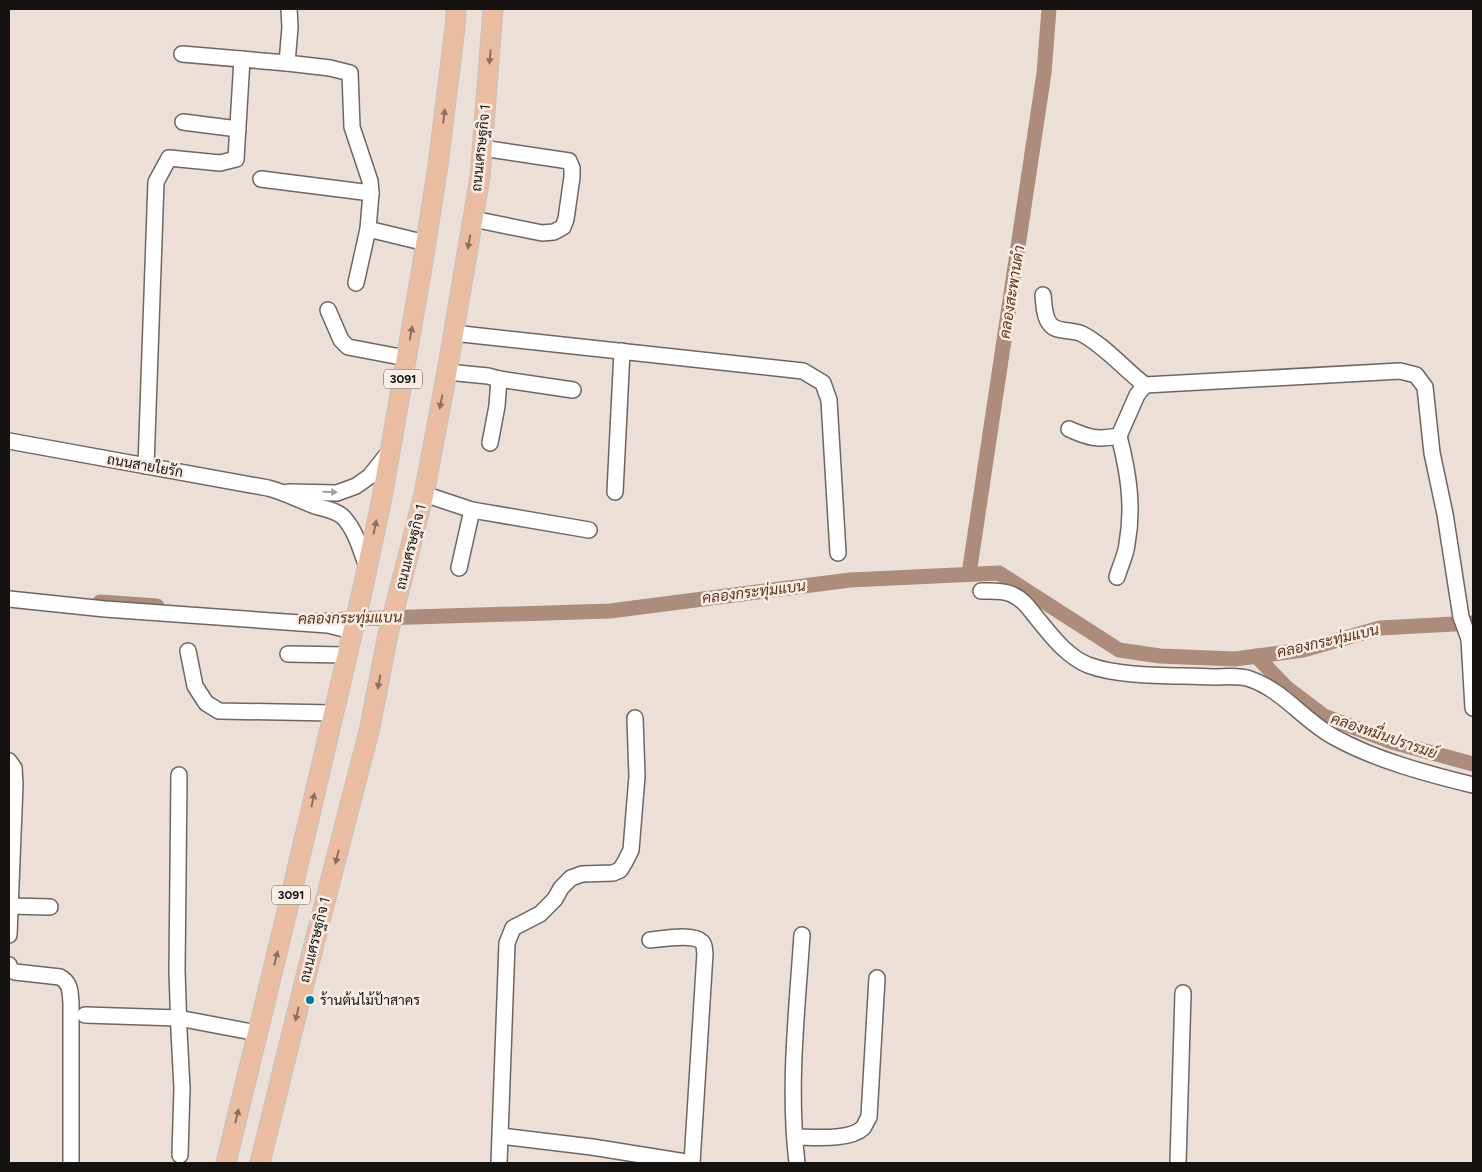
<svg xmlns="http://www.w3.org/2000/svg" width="1482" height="1172" font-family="Figtree,Sarabun,sans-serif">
<rect width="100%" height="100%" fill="#ecdfd8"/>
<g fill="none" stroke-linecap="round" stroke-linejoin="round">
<g stroke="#ac8c7a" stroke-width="15">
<path d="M969,574l75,-501 5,-64"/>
<path d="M100,602l57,4"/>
<path d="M317,620l293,-9 240,-31 149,-7 120,77 41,6 75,3 68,-9 77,-22 93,-5"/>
<path d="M1256,656l31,32 37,28 68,26 81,22"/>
</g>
<g stroke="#70655f" stroke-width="18">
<g id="minor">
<path d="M289,9l1,18 -3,36 43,5 20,5 2,54 18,54 1,12 -3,36 58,14"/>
<path d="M182,54l105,9"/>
<path d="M183,122l55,7"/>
<path d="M261,179l110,14"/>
<path d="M473,219l69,14 12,-1 9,-5 3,-8 6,-42v-9l-3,-7 -87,-13"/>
<path d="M356,283l12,-54"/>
<path d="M1043,295c1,9 1,22 7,29 6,9 23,5 32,10 22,11 43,36 63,51l255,-14 16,4 9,12 7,66 13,61 16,103 8,22 4,2"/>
<path d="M328,310l13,30 7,7 58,11"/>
<path d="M453,333l350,38 20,12 6,17 9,153"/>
<path d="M447,372l41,4 11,3 -2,27 -7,37"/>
<path d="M499,379l74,11"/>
<path d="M1069,429c20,9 28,11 50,7l18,-41 8,-10"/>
<path d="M9,441l259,47c16,4 31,12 47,18 10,3 22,4 29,12 12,13 17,33 23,49"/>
<path d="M146,466l10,-284 13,-24 51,5 16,-4 6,-100"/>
<path d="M288,492l49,1 19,-7 14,-10 19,-24"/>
<path d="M615,492l7,-141"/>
<path d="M424,494l48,16 117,20"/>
<path d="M459,568l13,-58"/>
<path d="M1117,577c3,-11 9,-22 10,-33 7,-38 1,-73 -8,-108"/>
<path d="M981,591c9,0 21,-1 30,3 11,4 18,14 25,23 15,18 30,39 52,48 34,13 88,10 125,12 11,0 26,-2 37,2 33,11 54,42 84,58 41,23 94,37 139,48"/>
<path d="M9,599l96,10 223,16 24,6"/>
<path d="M1469,639l4,69"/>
<path d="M188,651l7,35 11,17 13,8 114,2"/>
<path d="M288,654l59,1"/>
<path d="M9,761l5,7 1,16 -6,151"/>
<path d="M179,775l-2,196 2,60 3,57 -2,67"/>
<path d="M10,906l40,1"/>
<path d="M9,965l1,4 5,3 45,5c11,6 10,15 11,26v160"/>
<path d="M85,1015l93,3 79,15"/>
<path d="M501,1136l91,11 100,16 13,-210c-1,-4 0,-8 -3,-11 -9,-9 -40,-3 -52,-2"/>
<path d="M795,1137c17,0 54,4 68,-9 2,-3 4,-8 6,-11l8,-139"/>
<path d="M499,1163l8,-220 6,-15 27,-14 15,-15 6,-11 10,-10 11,-4 31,-1 7,-3 5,-8 6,-12 6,-74 -2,-58"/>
<path d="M797,1163c-9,-76 0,-152 5,-228"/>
<path d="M1178,1163l5,-170"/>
</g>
</g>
<g stroke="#c2c1c1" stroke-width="21">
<g id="major">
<path d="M226,1163l67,-276 69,-295 20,-94 40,-230 16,-103 17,-137 1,-19"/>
<path d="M260,1163l49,-199 61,-237 18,-93 36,-140 23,-122 33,-195 13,-168"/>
</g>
</g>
<use href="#minor" stroke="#fff" stroke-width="15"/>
<use href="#major" stroke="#eabda2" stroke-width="19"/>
</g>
<defs><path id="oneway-solid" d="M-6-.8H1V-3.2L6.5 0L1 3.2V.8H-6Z" transform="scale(1.25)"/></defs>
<g fill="#8b7060">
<use href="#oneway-solid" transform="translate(490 57) rotate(95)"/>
<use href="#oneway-solid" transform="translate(444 116) rotate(-83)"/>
<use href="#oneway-solid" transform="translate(469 242) rotate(100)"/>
<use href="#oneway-solid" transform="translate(411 333) rotate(-80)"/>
<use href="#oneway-solid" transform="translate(441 402) rotate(101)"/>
<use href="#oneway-solid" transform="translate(375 527) rotate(-78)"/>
<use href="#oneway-solid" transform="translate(379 682) rotate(101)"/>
<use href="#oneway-solid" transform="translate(313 800) rotate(-77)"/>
<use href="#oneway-solid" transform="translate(337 857) rotate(104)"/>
<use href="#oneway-solid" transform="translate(276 958) rotate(-76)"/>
<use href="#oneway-solid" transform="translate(297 1014) rotate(104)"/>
<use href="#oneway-solid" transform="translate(237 1116) rotate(-76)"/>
</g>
<use fill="#a2a09f" href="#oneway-solid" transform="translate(330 492) rotate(1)"/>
<circle fill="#00779f" stroke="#f9ede6" stroke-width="2" cx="310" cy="1000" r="5"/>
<g text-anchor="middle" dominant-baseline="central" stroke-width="5" stroke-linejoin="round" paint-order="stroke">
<g fill="#f9ede6" stroke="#5a5450" stroke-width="1">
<rect x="384" y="369.5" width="38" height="19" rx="4"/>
<rect x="272" y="885.5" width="38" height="19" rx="4"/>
</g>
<g font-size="12" font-weight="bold" fill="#161210">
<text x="403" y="379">3091</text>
<text x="291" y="895">3091</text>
</g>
<g font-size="14" fill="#161210" stroke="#f9ede6">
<text transform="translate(481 148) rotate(-84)">ถนนเศรษฐกิจ 1</text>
<text transform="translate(145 466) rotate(10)">ถนนสายใยรัก</text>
<text transform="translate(411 547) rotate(-76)">ถนนเศรษฐกิจ 1</text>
<text transform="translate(315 940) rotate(-76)">ถนนเศรษฐกิจ 1</text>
</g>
<g font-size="14" fill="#161210" stroke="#f9ede6" text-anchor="start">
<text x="320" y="1000">ร้านต้นไม้ป้าสาคร</text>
</g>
<g font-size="15" font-style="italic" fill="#613417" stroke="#f9ede6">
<text transform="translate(1012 292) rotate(-81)">คลองสะพานดำ</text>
<text transform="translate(754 592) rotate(-7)">คลองกระทุ่มแบน</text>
<text transform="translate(350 618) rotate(-1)">คลองกระทุ่มแบน</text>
<text transform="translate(1328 641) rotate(-13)">คลองกระทุ่มแบน</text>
<text transform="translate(1384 736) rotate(19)">คลองหมื่นปรารมย์</text>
</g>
</g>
<rect width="1482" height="1172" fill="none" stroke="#161210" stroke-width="20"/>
</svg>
